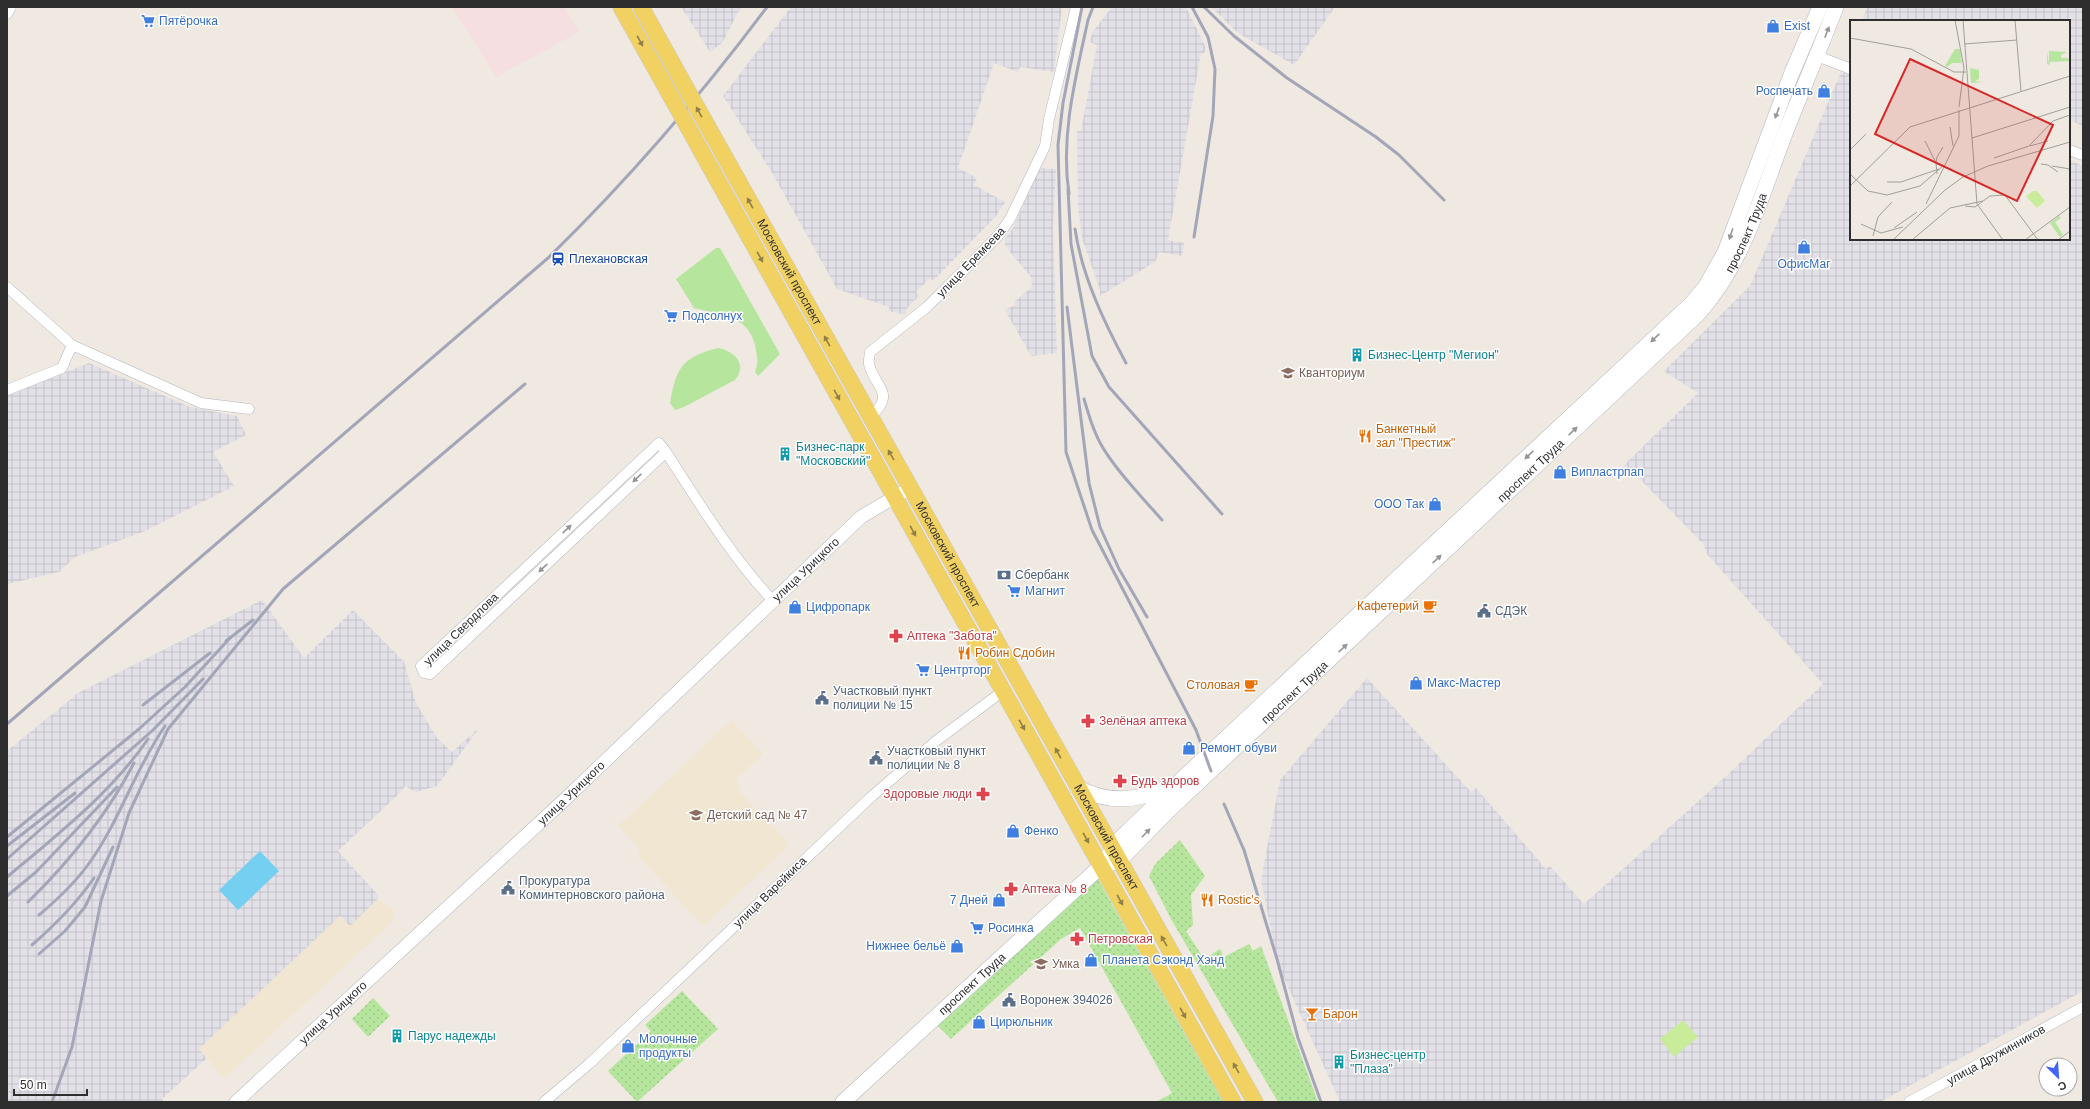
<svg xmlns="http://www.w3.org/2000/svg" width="2090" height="1109" font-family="Arial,sans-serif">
<defs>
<pattern id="industrial-grid" width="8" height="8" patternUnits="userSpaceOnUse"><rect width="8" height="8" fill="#e3e1e8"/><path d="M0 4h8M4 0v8" fill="none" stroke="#c3c1c7"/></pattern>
<pattern id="park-dots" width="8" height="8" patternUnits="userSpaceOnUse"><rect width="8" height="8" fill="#b6e59e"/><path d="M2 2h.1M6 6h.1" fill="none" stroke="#9dc588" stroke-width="1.8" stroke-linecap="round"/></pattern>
</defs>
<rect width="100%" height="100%" fill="#efe9e1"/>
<g fill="url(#industrial-grid)">
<path d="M681,7h60l-19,36 -12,9z"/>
<path d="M791,7h271l-8,65 -34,-5 -2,5 -24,-9 -36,105 19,10 -3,7 31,17 -9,14 -63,65 -3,-3 -14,14 3,4 -12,12 -2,7 -17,-4 1,-4 -52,-18 -66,-118 -48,-75z"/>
<path d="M1112,7h74l20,41 -2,5h-3l-33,187 16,3 -2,13 -23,-4 -4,10 -55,34v-6l-18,-52 -4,-31 -1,-76h4l16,-86 -8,-3 5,-12z"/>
<path d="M1211,7h124l-41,58 -56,-32z"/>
<path d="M1867,7h216v119l-14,-6v-99h-207z"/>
<path d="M1841,72l10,3v164h218v-79l14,6v825l-203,111h-540l-62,-137 -17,-85 19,-100 87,-102 104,114 5,-4 70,81 4,-3 34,38 139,-125 100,-95 -117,-131 -2,-8 -64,-66 -8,-4 -9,-9 75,-73 -34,-22 86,-85z"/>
<path d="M1040,168l16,1 -3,60 4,124 -26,3 -26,-46 10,-5v-4l17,-14 -1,-10 -26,-31v-8l7,-8z"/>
<path d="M89,363l101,44 47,9 9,19 -33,17 21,34 -89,45 -70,26 -16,15 -52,12v-189z"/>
<path d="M262,600l42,58 49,-48 51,52 12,41 21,35 15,14 27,-24 -42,58 -21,6 -11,-6 -4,6 -63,59 40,44v4l-28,28 -9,-11 -142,133 8,9 -45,41 2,3h-157v-351l71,-58z"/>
</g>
<g fill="#f0e6d1">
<path d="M731,721l32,33 -28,26 6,7 -3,3 52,55 -87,81 -66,-71 4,-4 -23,-25z"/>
<path d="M378,899l17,13 -4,11 -167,156 -25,-30 141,-133 10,10z"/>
</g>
<path fill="#f5dfe0" d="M452,7h113l14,25 -83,45z"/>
<g fill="#b6e59e">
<path d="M716,248h4l60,106 -22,22 -3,-4c4,-10 2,-16 0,-27 -7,-30 -35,-30 -61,-37l-18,-29z"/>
<path d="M718,348c16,3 30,16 17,32l-51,27 -9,3 -5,-7c6,-35 12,-46 48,-55z"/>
</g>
<g fill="url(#park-dots)">
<path d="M1180,840l25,36 -14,19 2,30 -7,6 18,28 16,-10 4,8 25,-13 4,7 8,-5 57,156h-40l-107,-183 -22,-43 6,-12z"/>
<path d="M1098,879l125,223h-67l16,-9 -92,-165 -19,11 -110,100 -16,-16z"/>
<path d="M682,991l36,38 -81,73 -29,-31 43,-40 -6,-6z"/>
<path d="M373,998l17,18 -22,21 -16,-18z"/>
</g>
<path fill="#c9ec9a" d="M1683,1020l15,17 -24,20 -14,-18z"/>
<path fill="#75cff0" d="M260,851l19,20 -41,39 -19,-20z"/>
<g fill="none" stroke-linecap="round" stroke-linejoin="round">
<g stroke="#b4b7c1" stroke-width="11">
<g id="minor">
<path d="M7,14l4,-7"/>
<path d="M1817,56l34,13"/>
<path d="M2069,150l14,5"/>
<path d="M7,287l65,58 129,58 48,6"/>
<path d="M7,390l55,-22 10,-23"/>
<path d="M870,418c27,-26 5,-29 -1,-54 -1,-3 1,-9 1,-12l57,-45 71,-71 12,-17 35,-73 4,-27 27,-112"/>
<path d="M666,452l-236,222 -6,-1 -3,-7 238,-223 7,9c33,51 65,104 107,149"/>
<path d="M544,1102l45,-38 282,-267 65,-56 67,-50"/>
<path d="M1909,1102l174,-95"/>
</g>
</g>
<g stroke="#b4b7c1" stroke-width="14">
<g id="tertiary">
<path id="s1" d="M236,1102l324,-298 301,-287 49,-29"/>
</g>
</g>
<g stroke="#b4b7c1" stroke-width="16">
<g id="secondary">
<path d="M1077,787c31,17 62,15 93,-1"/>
<path id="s2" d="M1109,864l10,-3 50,-51 529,-496c47,-52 63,-119 88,-183 16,-41 34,-82 50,-124"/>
<path id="s3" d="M843,1102l258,-236 19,-27 60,-58 511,-477 15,-18 19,-34 66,-177 29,-68"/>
</g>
</g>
<g stroke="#c9c9c9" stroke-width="17">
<g id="primary">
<path d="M621,7l53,95"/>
<path d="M641,7l45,81"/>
<path id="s4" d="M713,136l542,966"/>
<path d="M700,149l533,953"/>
</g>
</g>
<use href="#minor" stroke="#fff" stroke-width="10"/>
<use href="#tertiary" stroke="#fff" stroke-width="13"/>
<use href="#secondary" stroke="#fff" stroke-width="15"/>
<use href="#primary" stroke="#f2d163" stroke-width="16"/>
<g stroke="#a3a6b8" stroke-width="3">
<path d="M1082,7l-19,96 -5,42 8,307 26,78 104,200 15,41"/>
<path d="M1192,7l16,30 7,32 -2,47 -19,121"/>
<path d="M1204,7l30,29 53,42 89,59 23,18 45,45"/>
<path d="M1068,189l3,55 21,112 17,31 113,127"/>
<path d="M1069,194c-9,-58 7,-118 19,-174l5,-13"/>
<path d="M1075,229c7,47 29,93 51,134"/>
<path d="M1067,307l22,176 11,44 19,42 28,48"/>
<path d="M1084,399c5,17 10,34 19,49 16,26 39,49 59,72"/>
<path d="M226,641l27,-21"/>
<path d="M143,705l67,-52"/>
<path d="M7,724l541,-466c78,-76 154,-164 219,-251"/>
<path d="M1224,804l20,46 33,109 21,79 23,64"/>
<path d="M7,837l132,-108 46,-42 45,-49"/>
<path d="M7,846l68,-53"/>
<path d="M7,859l146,-129 50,-51"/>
<path d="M7,877c50,-42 104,-84 141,-138"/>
<path d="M7,896l29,-24 81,-85"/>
<path d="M28,902c42,-41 79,-87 106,-139"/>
<path d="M39,915c19,-16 37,-33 51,-53 30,-42 45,-93 75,-136"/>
<path d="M32,945c24,-21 44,-41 62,-67"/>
<path d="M39,954l26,-23 20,-24 28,-60"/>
<path d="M52,1102l20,-55 29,-146 28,-88 39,-84 115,-140 242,-205"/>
</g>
<g stroke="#c9c9c9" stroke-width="17" stroke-linecap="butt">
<g id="primary-bridge">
<path d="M686,88l27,48"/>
<path d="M674,102l26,47"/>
</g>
</g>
<use href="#primary-bridge" stroke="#f2d163" stroke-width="16"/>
</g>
<defs><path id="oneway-solid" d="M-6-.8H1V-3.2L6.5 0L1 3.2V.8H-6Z"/></defs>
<g fill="#969696">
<use href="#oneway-solid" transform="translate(1827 32) rotate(-69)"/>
<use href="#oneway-solid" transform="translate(1777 113) rotate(111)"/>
<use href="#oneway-solid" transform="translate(1731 234) rotate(108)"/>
<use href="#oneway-solid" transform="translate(1655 338) rotate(137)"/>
<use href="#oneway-solid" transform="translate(1573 431) rotate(-43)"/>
<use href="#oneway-solid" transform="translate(1529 455) rotate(137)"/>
<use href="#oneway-solid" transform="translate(637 478) rotate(137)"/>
<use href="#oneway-solid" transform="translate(567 529) rotate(-43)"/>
<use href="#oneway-solid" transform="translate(1437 559) rotate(-43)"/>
<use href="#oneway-solid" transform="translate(543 568) rotate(137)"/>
<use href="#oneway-solid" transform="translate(1343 648) rotate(-43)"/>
<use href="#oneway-solid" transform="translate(1146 833) rotate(-46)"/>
</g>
<g fill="#908048">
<use href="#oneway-solid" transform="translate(640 41) rotate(61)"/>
<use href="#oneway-solid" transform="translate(699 112) rotate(-119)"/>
<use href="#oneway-solid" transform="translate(750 203) rotate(-119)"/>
<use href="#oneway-solid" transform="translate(760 257) rotate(61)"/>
<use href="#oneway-solid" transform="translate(827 341) rotate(-119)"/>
<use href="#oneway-solid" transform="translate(837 395) rotate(61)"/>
<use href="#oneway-solid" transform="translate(891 455) rotate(-120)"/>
<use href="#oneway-solid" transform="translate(913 531) rotate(61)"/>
<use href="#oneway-solid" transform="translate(1022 725) rotate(61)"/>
<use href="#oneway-solid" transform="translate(1058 753) rotate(-119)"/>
<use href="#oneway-solid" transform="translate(1086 838) rotate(61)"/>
<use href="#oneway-solid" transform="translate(1120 900) rotate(61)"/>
<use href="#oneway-solid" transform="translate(1164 941) rotate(-120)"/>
<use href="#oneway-solid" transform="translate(1183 1013) rotate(61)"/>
<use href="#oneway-solid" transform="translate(1236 1068) rotate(-120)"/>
</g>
<defs>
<g id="supermarket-bare" transform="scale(1.08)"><path d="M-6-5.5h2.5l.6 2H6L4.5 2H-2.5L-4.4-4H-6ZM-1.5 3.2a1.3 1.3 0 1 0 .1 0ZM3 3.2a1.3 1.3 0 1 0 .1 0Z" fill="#3f7fe0" stroke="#fff" stroke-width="2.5" paint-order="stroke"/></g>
<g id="shop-bare" transform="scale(1.08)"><path d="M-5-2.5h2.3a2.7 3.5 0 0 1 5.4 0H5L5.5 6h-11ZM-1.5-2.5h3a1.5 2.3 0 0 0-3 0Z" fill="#3f7fe0" stroke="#fff" stroke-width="2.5" paint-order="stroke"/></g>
<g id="station-bare" transform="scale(1.08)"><path d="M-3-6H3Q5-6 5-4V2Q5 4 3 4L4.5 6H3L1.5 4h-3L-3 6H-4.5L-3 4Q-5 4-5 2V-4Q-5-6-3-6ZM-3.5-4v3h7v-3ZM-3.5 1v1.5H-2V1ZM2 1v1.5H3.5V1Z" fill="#1a4fb4" stroke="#fff" stroke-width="2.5" paint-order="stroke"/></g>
<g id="building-bare" transform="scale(1.08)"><path d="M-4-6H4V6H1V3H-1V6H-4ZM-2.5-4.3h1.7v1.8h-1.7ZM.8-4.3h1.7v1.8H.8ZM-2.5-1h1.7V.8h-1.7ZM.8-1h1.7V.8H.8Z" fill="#0f9aa8" stroke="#fff" stroke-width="2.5" paint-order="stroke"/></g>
<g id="school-bare" transform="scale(1.08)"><path d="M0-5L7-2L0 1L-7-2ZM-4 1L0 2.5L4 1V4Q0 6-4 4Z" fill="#8d6e63" stroke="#fff" stroke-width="2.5" paint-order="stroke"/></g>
<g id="restaurant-bare" transform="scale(1.08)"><path d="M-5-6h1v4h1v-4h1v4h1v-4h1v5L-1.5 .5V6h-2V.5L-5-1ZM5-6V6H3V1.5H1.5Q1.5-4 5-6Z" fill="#e8710a" stroke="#fff" stroke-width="2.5" paint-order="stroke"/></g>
<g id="bank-bare" transform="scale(1.08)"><path d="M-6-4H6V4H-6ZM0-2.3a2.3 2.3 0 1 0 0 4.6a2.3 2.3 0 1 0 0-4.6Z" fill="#5c6f8a" stroke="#fff" stroke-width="2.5" paint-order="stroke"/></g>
<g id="cafe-bare" transform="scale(1.08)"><path d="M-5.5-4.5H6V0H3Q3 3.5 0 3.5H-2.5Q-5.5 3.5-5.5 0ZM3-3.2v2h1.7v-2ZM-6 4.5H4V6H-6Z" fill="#e8710a" stroke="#fff" stroke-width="2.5" paint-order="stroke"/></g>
<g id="civic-bare" transform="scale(1.08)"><path d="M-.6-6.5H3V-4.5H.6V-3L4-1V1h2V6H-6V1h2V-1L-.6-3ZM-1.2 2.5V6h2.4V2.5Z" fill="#5c6f8a" stroke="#fff" stroke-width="2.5" paint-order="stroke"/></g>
<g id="pharmacy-bare" transform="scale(1.08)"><path d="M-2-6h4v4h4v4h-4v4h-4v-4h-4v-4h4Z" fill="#e0444e" stroke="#fff" stroke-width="2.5" paint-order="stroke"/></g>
<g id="bar-bare" transform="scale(1.08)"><path d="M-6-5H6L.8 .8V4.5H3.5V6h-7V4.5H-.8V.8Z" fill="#e8710a" stroke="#fff" stroke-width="2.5" paint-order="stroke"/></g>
</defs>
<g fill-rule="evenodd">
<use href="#supermarket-bare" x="148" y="21"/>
<use href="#shop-bare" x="1773" y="26"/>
<use href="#shop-bare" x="1824" y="91"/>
<use href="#shop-bare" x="1804" y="247"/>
<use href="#station-bare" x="558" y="259"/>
<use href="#supermarket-bare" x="671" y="316"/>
<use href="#building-bare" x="1357" y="355"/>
<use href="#school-bare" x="1288" y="373"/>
<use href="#restaurant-bare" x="1365" y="436"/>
<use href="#building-bare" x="785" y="454"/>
<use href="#shop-bare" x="1560" y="472"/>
<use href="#shop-bare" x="1435" y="504"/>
<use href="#bank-bare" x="1004" y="575"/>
<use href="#supermarket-bare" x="1014" y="591"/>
<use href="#cafe-bare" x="1430" y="606"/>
<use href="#shop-bare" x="795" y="607"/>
<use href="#civic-bare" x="1484" y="611"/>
<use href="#pharmacy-bare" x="896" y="636"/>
<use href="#restaurant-bare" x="964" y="653"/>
<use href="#supermarket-bare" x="923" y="670"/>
<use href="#shop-bare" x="1416" y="683"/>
<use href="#cafe-bare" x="1251" y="685"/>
<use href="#civic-bare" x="822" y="698"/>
<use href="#pharmacy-bare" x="1088" y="721"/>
<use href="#shop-bare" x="1189" y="748"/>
<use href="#civic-bare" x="876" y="758"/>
<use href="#pharmacy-bare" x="1120" y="781"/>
<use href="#pharmacy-bare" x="983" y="794"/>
<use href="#school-bare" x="696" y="815"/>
<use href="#shop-bare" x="1013" y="831"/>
<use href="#civic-bare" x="508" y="888"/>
<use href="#pharmacy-bare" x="1011" y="889"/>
<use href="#shop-bare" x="999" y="900"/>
<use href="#restaurant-bare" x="1207" y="900"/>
<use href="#supermarket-bare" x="977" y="928"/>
<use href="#pharmacy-bare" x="1077" y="939"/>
<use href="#shop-bare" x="957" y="946"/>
<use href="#shop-bare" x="1091" y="960"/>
<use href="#school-bare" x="1041" y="964"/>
<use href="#civic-bare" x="1009" y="1000"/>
<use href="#bar-bare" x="1312" y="1014"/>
<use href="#shop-bare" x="979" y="1022"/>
<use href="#building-bare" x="397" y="1036"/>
<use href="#shop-bare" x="628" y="1046"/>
<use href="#building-bare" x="1339" y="1062"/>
</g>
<g text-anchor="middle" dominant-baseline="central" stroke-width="3" stroke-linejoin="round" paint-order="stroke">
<g font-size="12" fill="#366cbe" stroke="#fff" text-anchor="start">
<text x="159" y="21">Пятёрочка</text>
<text x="1784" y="26">Exist</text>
<text x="1813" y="91" text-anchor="end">Роспечать</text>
<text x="1804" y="264" text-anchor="middle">ОфисМаг</text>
<text x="682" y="316">Подсолнух</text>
<text x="1571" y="472">Випластрпап</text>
<text x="1424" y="504" text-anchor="end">ООО Так</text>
<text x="1025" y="591">Магнит</text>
<text x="806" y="607">Цифропарк</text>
<text x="934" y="670">Центрторг</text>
<text x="1427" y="683">Макс-Мастер</text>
<text x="1200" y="748">Ремонт обуви</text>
<text x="1024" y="831">Фенко</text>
<text x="988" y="900" text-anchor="end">7 Дней</text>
<text x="988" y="928">Росинка</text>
<text x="946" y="946" text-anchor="end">Нижнее бельё</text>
<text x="1102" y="960">Планета Сэконд Хэнд</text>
<text x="990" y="1022">Цирюльник</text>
<text x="639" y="1039">Молочные<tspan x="639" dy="14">продукты</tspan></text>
</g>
<g font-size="12" fill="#2e2e2e" stroke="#fff">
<text stroke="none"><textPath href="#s2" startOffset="902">проспект Труда</textPath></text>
<text transform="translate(971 262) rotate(-46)">улица Еремеева</text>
<text stroke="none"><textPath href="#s4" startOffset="156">Московский проспект</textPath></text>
<text stroke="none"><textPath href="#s2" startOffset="578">проспект Труда</textPath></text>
<text stroke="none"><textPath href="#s4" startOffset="480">Московский проспект</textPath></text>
<text stroke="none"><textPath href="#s1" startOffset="780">улица Урицкого</textPath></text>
<text transform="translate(461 629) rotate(-44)">улица Свердлова</text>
<text stroke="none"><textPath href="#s2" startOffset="254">проспект Труда</textPath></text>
<text stroke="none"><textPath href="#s1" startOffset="456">улица Урицкого</textPath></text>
<text stroke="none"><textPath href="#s4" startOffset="804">Московский проспект</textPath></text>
<text transform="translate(770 892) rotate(-44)">улица Варейкиса</text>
<text stroke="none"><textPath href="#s3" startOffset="175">проспект Труда</textPath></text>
<text stroke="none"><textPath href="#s1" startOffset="132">улица Урицкого</textPath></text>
<text transform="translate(1996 1055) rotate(-29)">улица Дружинников</text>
</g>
<g font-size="12" fill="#164399" stroke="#fff" text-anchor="start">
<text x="569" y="259">Плехановская</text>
</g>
<g font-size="12" fill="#0d838f" stroke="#fff" text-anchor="start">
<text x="1368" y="355">Бизнес-Центр "Мегион"</text>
<text x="796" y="447">Бизнес-парк<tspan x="796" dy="14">"Московский"</tspan></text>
<text x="408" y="1036">Парус надежды</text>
<text x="1350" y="1055">Бизнес-центр<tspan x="1350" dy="14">"Плаза"</tspan></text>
</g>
<g font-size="12" fill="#785e54" stroke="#fff" text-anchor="start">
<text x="1299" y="373">Кванториум</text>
<text x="707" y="815">Детский сад № 47</text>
<text x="1052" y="964">Умка</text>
</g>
<g font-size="12" fill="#c56008" stroke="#fff" text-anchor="start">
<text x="1376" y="429">Банкетный<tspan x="1376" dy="14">зал "Престиж"</tspan></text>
<text x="1419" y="606" text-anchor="end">Кафетерий</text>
<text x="975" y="653">Робин Сдобин</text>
<text x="1240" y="685" text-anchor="end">Столовая</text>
<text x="1218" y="900">Rostic's</text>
<text x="1323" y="1014">Барон</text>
</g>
<g font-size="12" fill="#4e5e75" stroke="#fff" text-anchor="start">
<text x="1015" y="575">Сбербанк</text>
<text x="1495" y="611">СДЭК</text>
<text x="833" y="691">Участковый пункт<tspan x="833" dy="14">полиции № 15</tspan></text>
<text x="887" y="751">Участковый пункт<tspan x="887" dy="14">полиции № 8</tspan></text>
<text x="519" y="881">Прокуратура<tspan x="519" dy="14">Коминтерновского района</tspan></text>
<text x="1020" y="1000">Воронеж 394026</text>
</g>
<g font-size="12" fill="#be3a42" stroke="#fff" text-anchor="start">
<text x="907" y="636">Аптека "Забота"</text>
<text x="1099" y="721">Зелёная аптека</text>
<text x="1131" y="781">Будь здоров</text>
<text x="972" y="794" text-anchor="end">Здоровые люди</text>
<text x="1022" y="889">Аптека № 8</text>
<text x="1088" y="939">Петровская</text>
</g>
</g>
<g transform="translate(1850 20)">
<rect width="220" height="220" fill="#efe9e1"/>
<path d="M199,31l18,1 -6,3v3h7l2,3 -20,1 -1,3 -2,-1v-12l2,12z" fill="#b6e59e"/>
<path d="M105,29h5l2,16 -1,-2h-9l-5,4 -2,-1zM120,48l9,2v9l-4,2 8,1 -12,1zM209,196l2,2 -6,4 8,13 -3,2 -10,-14z" fill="#b6e59e"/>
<path d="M183,171h4l8,10 -8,7 -11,-12z" fill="#c9ec9a"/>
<path fill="none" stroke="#a29e99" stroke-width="1" d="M105,0l9,48 -5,39M113,0l14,184 26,36M165,0l6,71M0,18l61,11 43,23h12M114,24l53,-4M100,107l3,19M122,118l98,-31M75,121l11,22 1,11M180,126l18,-5M0,130l16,-16M144,138l35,-12 24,-25 17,-6M86,143l1,-6 6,-10M191,144l7,1 10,7M202,146l18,3M0,154l18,17 19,4 33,-9 24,-21M37,162h14l38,-13M0,166l60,-59 160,-51M76,184l33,-68v-26M115,186l10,1 15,-11 15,-1 33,45M11,204l20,9 22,-6M44,208l23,-16M23,216l5,-19 14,-15M43,220l52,-50 18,-13 25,-11 82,-24M62,220l38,-32 33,-7M175,220l45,-33M208,220l12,-9"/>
<path fill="#d62828" fill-opacity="0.15" stroke="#d62828" stroke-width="2" d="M60,39l143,66 -36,76 -142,-67z"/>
<rect width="220" height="220" fill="none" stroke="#2e2e2e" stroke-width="2"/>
</g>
<rect width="2090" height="1109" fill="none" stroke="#2e2e2e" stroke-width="16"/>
<g transform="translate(2058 1077) rotate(155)"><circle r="19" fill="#ffffff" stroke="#ababab"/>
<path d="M0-3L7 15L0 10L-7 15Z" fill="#4264fb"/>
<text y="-6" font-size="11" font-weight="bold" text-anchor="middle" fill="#2e2e2e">С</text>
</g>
<path d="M14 1089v6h73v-6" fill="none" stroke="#2e2e2e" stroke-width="2"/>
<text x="20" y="1089" font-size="12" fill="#2e2e2e" stroke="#ffffff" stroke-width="3" paint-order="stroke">50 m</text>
</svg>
